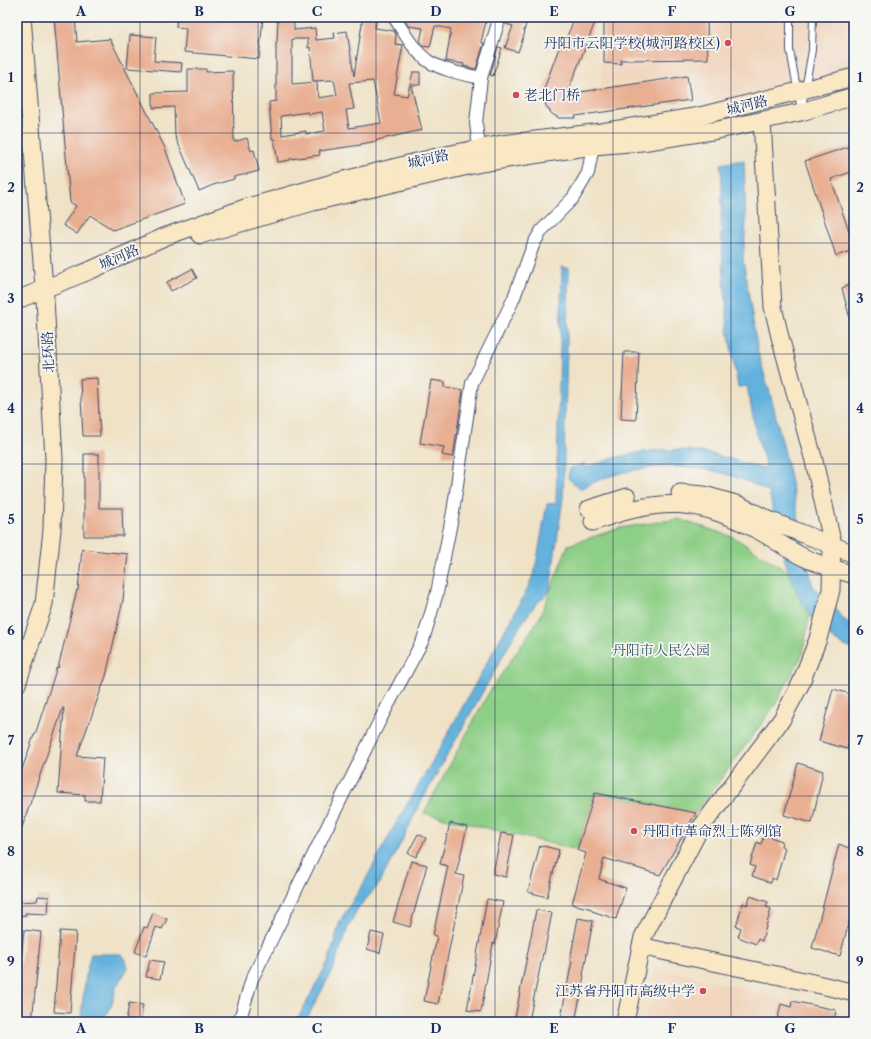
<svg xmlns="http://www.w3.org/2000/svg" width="871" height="1039" font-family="'Libre Caslon Text','Noto Serif SC',serif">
<rect width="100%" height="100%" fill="#f6f6f2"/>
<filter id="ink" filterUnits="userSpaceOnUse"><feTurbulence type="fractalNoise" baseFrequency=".025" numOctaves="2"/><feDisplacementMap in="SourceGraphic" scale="8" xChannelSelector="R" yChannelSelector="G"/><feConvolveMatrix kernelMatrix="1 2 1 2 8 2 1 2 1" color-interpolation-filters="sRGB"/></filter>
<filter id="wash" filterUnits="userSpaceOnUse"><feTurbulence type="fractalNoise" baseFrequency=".012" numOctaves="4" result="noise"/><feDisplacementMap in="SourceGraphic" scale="16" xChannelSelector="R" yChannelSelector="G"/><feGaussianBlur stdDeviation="0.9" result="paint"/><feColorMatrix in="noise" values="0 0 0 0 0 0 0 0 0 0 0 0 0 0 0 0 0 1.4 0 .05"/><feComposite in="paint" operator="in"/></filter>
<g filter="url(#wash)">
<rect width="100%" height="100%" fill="#efe2c6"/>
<g fill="#f1d5bd">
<path d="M602,17h252v52l-154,39 -6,-34 -93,12z"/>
<path d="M656,967l198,49v6h-210z"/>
</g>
<path fill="#8ecf86" stroke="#547f72" d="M678,519l55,18 84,53 -9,33 -5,30 -28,52 -79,108 -101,-20 -18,57 -153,-37 64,-119 52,-77 28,-72 52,-17z"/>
<g fill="#64b2dd" stroke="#40709e">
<path d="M744,160l2,63 -3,36 7,44 8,50 13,44 13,52 29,138 19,13 6,13 8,8 8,4v25c-60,-22 -74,-103 -85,-158 -57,-32 -131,-34 -189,-3l-12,-11 1,-9 3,-2h3l9,-4 2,5c35,-15 76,-22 114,-16 20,3 40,10 60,16h3l3,-2 -10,-33 -9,-47 -9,1 -10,-57 -7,-94 1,-52 -1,-20z"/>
<path d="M562,267l7,1 -6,230 -13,91 -3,5 -12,11 -17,24 -97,173 -21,43 -23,42 -19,21 -10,20 -16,43 -27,51h-9l33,-62 11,-39 24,-38 28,-53 43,-73 92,-167 8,-20 12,-66 9,-1z"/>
<path d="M91,954h31l4,6 2,8 -12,20 -5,19 -4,7 -7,3 -19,-1 5,-43z"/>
</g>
<g id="blocks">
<g fill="#e9af92" fill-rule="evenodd">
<path d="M54,17h21l2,25 33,-3 55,109 20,56 -72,26 -23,-15 -13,19 -14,-9 13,-19 -6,-4z"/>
<path d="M177,17h86l-4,42 -75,-7 2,-24 -10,-1z"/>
<path d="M278,17h16v13l21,-2 1,12 19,-2 -1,-5 13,-2 7,45 9,-59h14l-2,11 19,3 2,4 -1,9 8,1 -9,49 13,2 6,-24h7v13h-9l11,45 -45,10v1l-16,3v1l-42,6 1,4 -30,4v1l-12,2 -4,-23h-2l-3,-37 7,-1v-58h1zM292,39h16v9l2,-1 3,34 21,-1 3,15 -19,3 -1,-16 -25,2zM373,81l8,42 -32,5 -3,-18 8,-1 -5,-26zM308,112l1,2 13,-2 3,19 -19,3v-3l-24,4 -1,-19z"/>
<path d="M404,17h83l-6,25 3,1 -8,26 -13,-3 1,-2 -18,-3 5,-32 -16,-3 -5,21 -8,-1 -2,-4 3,-14 -15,-2 -4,-7z"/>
<path d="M507,17h21l-4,14 1,1 -7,20 -13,-4 8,-22 -7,-2z"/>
<path d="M575,17h22l-30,77 120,-18 4,24 -116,16v2h-16l-7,-4 -6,-8 -2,-8v-9l16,-44 3,1z"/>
<path d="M604,17h100l3,4 1,38 -87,1v4l-17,-1z"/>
<path d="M130,35l26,2 -2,24 28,2 -1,9 -54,-4z"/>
<path d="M498,47l4,1 -9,28 -3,-1z"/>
<path d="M188,69h18v3l27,-1 1,71 13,-4 4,13 3,-1 5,21 -25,6v2l-21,6 -14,6 -24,-55 -1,-29 -21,1v-15l35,-1z"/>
<path d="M854,145v26l-23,8 23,67v4l-18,6 -31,-95z"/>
<path d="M192,269l5,9 -26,13 -4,-9z"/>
<path d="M854,283v40h-3l-9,-35z"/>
<path d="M624,352h15l-3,68 -15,-1z"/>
<path d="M97,378l3,58h-17l-3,-57z"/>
<path d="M431,380l14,2v5l18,3 -10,67 -11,-2 2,-8 -24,-4z"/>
<path d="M84,454h15v54h23l1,28h-39z"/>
<path d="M82,549l46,5 -5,46 -17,76 -29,80 26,2 -3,43h-15v-6l-27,-2 6,-85h-1l-45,131h-1v-55l17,-49h1l22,-68 1,1 19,-78h1z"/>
<path d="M833,689l21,6v23l-7,31 -28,-8z"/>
<path d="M798,763l25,8 -11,52 -28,-8z"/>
<path d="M595,793l101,20 -36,62 -56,-17 -5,21 27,9 -10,31 -24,-8v-2l-20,-5 14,-51 -9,-3z"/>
<path d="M450,823l17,4 -11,47 8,2 -26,128 -14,-3 13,-65 -4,-1 15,-69 -8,-2z"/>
<path d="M501,833l13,2 -8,42 -13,-3z"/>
<path d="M418,834l8,4 -10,19 -8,-4z"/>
<path d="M764,835l18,6 -1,5 4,2 -9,32 -4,-2 -1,5 -19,-7 3,-9 -5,-2 7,-23 4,2z"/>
<path d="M839,844l15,6v53l-14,53 -28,-8z"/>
<path d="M540,845l19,5 -12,47 -19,-5z"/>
<path d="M411,861l16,4 -17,62 -17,-5z"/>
<path d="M38,896l11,1 -1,17 -23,-1 1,2 -9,1v-14l20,-1z"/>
<path d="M750,896l18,6 -2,5 5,2 -9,32 -4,-2 -2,5 -18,-7 3,-9 -5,-2 7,-23 4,2z"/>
<path d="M487,899l16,3 -8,42 -2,-1 -12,69 -14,-2z"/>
<path d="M536,910l16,3 -8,41 -1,-1 -14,68 -14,-3z"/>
<path d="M153,913l14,6 -5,10 -6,-2 -10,29 -11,-4 9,-25 3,1z"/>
<path d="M578,918l15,3 -10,54 1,1 -9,46h-15l12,-61 -2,-1z"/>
<path d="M24,930l17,2 -9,90h-15v-20z"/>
<path d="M60,931l16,1 -6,81 -16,-1z"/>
<path d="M371,932l13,3 -4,18 -13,-4z"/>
<path d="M150,960l14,2 -4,17 -14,-2z"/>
<path d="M792,1001l44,9 -2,12h-57l4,-18 10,3z"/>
<path d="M129,1003l14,2 -3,17h-14z"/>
</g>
</g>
</g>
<g filter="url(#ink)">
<use href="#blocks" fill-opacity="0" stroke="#3b4a6e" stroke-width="1"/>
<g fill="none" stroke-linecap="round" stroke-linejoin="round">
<g stroke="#3b4a6e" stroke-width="8">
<g id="lane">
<path d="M790,17v33l11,60"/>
<path d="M802,107l10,-57 1,-33"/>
</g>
</g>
<g stroke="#3b4a6e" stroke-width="14">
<g id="street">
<path d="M394,17c10,15 19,33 34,44 16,10 35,13 53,17"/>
<path d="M480,156l-4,-33 5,-45 19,-61"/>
<path d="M239,1022l13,-43 128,-259 43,-80 14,-47 16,-81 19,-129 41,-83 21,-57 8,-13 31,-32 15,-25 5,-27"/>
</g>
</g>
<g stroke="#3b4a6e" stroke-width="19">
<g id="secondary">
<path d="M200,235l113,-33 168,-39 112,-17 49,-4 76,-12 83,-18 53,-16"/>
<path d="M17,300l74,-30 73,-33 81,-29 91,-26 105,-26 61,-12 99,-12 99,-16 154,-39"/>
<path d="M680,493l24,2 35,10 32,16 83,33"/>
<path d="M589,509l38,-12"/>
<path d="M593,522c67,-26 107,-24 170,11 14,8 27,18 42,25 16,7 33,12 49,17"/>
<path d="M17,684l27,-80 8,-74 2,-71 -9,-160 -23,-282"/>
<path d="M641,946c71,17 143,29 213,47"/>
<path d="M625,1022l18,-85 56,-107 83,-111 18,-34 18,-46 13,-49 1,-49 -18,-80 -34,-124 -7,-30 -11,-186"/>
</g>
</g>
<use href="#lane" stroke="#fff" stroke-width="6"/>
<use href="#street" stroke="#fff" stroke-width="12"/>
<use href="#secondary" stroke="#fae7c3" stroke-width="17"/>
</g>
</g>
<path fill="none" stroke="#1b2f5e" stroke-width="1" stroke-opacity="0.55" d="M140,17v1005M258,17v1005M376,17v1005M495,17v1005M613,17v1005M731,17v1005M17,133h837M17,243h837M17,354h837M17,464h837M17,575h837M17,685h837M17,796h837M17,906h837"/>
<g fill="#d1495b" stroke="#f6f6f2" stroke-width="1.5">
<circle cx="728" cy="43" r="4"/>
<circle cx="516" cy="95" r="4"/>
<circle cx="634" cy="831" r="4"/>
<circle cx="703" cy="991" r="4"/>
</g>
<g text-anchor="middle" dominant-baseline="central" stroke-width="3.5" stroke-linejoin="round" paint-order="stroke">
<g font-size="14" fill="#1b2f5e" stroke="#f6f6f2" text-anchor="end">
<text x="720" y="43">丹阳市云阳学校(城河路校区)</text>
<text x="524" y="95" text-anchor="start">老北门桥</text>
<text x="642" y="831" text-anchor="start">丹阳市革命烈士陈列馆</text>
<text x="695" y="991">江苏省丹阳市高级中学</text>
</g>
<g font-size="14" fill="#1b2f5e" stroke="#f6f6f2">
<text transform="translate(747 105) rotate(-14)">城河路</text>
<text transform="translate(428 159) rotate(-13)">城河路</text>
<text transform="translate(119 257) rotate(-24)">城河路</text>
<text transform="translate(48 352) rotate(-93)">北环路</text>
</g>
<g font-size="14" fill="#385768" stroke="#f6f6f2">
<text x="661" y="650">丹阳市人民公园</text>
</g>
</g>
<rect width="871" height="1039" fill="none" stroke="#f6f6f2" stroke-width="44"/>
<rect x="22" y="22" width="827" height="995" fill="none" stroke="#1b2f5e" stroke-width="1.5"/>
<g font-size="13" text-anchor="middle" font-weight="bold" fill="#1b2f5e">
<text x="81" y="16">A</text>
<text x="199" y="16">B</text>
<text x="317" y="16">C</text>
<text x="436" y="16">D</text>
<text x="554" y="16">E</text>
<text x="672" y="16">F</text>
<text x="790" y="16">G</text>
<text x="11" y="82">1</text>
<text x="860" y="82">1</text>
<text x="11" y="192">2</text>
<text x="860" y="192">2</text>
<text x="11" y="303">3</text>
<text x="860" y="303">3</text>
<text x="11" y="413">4</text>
<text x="860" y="413">4</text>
<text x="11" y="524">5</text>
<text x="860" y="524">5</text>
<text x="11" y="635">6</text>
<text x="860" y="635">6</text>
<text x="11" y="745">7</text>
<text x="860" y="745">7</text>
<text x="11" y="856">8</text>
<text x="860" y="856">8</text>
<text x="11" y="966">9</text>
<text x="860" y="966">9</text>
<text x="81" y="1033">A</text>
<text x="199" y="1033">B</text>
<text x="317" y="1033">C</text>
<text x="436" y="1033">D</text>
<text x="554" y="1033">E</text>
<text x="672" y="1033">F</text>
<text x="790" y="1033">G</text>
</g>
</svg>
